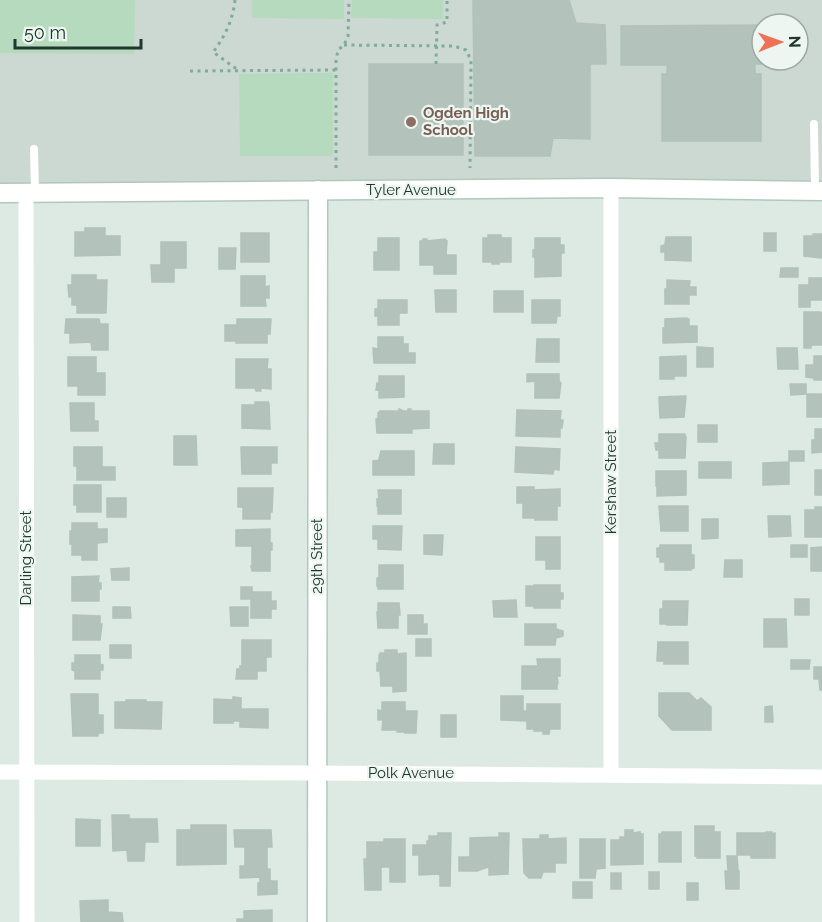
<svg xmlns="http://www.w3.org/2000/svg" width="822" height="922" font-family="Raleway,sans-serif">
<rect width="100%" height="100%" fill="#dde9e3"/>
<path fill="#ccd8d2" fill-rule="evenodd" d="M0,0h822v184l-822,4zM762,24h36v36h-36z"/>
<g fill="#b6dabd">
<path d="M0,0h135l-1,54 -134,-1z"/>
<path d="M252,0h92v19l-92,-1z"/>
<path d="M352,0h91v19l-92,-1z"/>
<path d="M333,73v83h-93l-1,-82z"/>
</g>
<g fill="#b3c3bc" stroke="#b0c2b9" stroke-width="1.5">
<path d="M473,0h96l7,23 29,2 1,39h-16v75l-37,-1 -3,18h-75z"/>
<path d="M762,25v35h12v4h-19v10h6v67h-99v-67h5v-9h-46v-39z"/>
<rect x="369" y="64" width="94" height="91"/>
<path d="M85,228h20v8h15v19l-45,1v-24h10z"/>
<rect x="241" y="233" width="28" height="29"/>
<rect x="764" y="233" width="12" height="18"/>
<path d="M813,234h9v24l-18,-2v-20h9z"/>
<path d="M488,235h13v3h10v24h-12v2h-7v-2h-9v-24h5z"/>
<path d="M666,237h25v24l-26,-1v-8h-4v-6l4,-1z"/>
<path d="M378,238h21v32h-25v-18h4z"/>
<path d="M535,238h25v7h4v8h-3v23l-26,1v-20h-2v-7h2z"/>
<path d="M423,239h4v2l18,-2 2,2 -1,14h10v19h-22v-9h-14v-24h3z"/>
<path d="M161,242h25v26h-12v14h-22l-1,-17h10z"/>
<path d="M219,248h17l-1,21h-16z"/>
<path d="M781,268h17v9h-18z"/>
<path d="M72,275h24v5h11l-1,33h-29v-8h-5v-8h-3l-1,-12h4z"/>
<path d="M241,276h24v11l4,-1v12h-4l1,8h-25z"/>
<path d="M809,278h13v22h-12v7h-11v-22h10z"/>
<path d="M667,280l23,1 -1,6h7v8h-7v9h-24v-15h2z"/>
<path d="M435,290h21v22h-20z"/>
<rect x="494" y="291" width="29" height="21"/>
<path d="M378,300h29v13h-8v12h-21v-9h-3v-7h3z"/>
<path d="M532,300h28v16h-3l-1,7h-24z"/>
<path d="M804,312h16l2,1v32h-11v3h-7z"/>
<path d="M687,318v2l2,-1v7h8v16l-34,1v-15h2v-9z"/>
<path d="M66,319h33l1,5h8v26h-16l-1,-8 -21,1v-10h-5z"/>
<path d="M237,319h34l-1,15h-3v9h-31v-2h-11v-16h12z"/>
<path d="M378,337h25v7h5v9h7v10h-41l-1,-15 5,1z"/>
<path d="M537,339h22v23h-23z"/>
<path d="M697,347l16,1v19h-16z"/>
<path d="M777,348h20l1,21h-20z"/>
<path d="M686,356v20h-12v3h-14v-22z"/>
<path d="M814,356h8v24h-8v-2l-8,-1v-12h8z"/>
<path d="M68,357h28v16h9v22h-27v-9h-10z"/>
<path d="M236,359h32l-1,10h4v20l-11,-1 1,3h-5l-1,-3h-19z"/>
<path d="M527,374h32v7l2,2 -2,15h-24v-17l-8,1z"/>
<path d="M379,376h25v21l-25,1v-8h-3l1,-7h2z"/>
<path d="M790,384h16v10l-15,1z"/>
<rect x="807" y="394" width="15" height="23"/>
<path d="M686,396l-2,21 -24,1 -1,-21z"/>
<path d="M255,402h13l1,2 1,25 -28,-1v-23h13z"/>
<path d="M70,403h24v18h4v10h-27z"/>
<path d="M399,409l3,1v1h6v-2h3v2h18v17l-17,1v4h-35l-1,-14h4l-2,-1v-5l2,-2h19z"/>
<path d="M517,410l44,1 -1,9h3l-1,8h-2v9l-44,-1z"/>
<rect x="698" y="425" width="19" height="17"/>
<path d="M815,429h7v23l-10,1v-13h3z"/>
<path d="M659,434h26v2l1,1 -1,21h-26v-8h-3l-1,-7h4z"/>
<path d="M174,436h22l1,29h-23z"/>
<path d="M434,444h20v20h-21z"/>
<path d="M74,447h28v20h13v13h-38v-14h-3z"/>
<path d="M241,447h36v16h-6v11h-29z"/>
<path d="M516,447l44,2 -1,21 -5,-1 -1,5 -38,-2z"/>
<path d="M381,451h33v24h-41v-14l8,-1 -2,-1z"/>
<rect x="789" y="451" width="15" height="10"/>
<rect x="699" y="462" width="32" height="16"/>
<path d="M789,462v22l-26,1v-22z"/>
<rect x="815" y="470" width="7" height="25"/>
<path d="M656,471h30v24l-29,1v-10h-1z"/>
<path d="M74,485h27v27h-24v-7h-3z"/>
<path d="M517,487h17v3l26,-1v17h-3v14h-22v-2h-12v-15h-6z"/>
<path d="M238,488h35l-1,24h-2v7h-27v-12h-5z"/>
<path d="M378,490h23v24h-23v-8h-1v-7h2z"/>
<rect x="107" y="498" width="19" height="19"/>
<path d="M659,506h29v25h-27z"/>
<path d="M815,507h7v30h-17v-27h10z"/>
<path d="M768,516h22l1,20 -22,1z"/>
<path d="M702,519h16v19l-16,1z"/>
<path d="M72,523h25v6h10v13l-10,1v17h-15v-5h-10v-11h-2v-13h2z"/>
<path d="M373,526h29l-1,24 -23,-1v-10h-5z"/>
<path d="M270,529v14h2v7h-2v21h-18l-1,-5h1v-20h-16v-16z"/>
<path d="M424,535h19l-1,20 -18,-1z"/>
<path d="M536,537h24v32h-14v-9h-10z"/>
<path d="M660,545h31v10h3v13l-3,1v1h-26v-8h-5v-5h-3v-9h3z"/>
<rect x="791" y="545" width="16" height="12"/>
<path d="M822,547v24h-11v-23z"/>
<path d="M725,560h17v17h-18z"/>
<path d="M379,565h24v24h-25v-3h-1v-8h2z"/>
<path d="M129,568v12h-17l-1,-11z"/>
<path d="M99,576l-1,7h3v6h-2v12h-27v-24z"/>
<path d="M534,585h26v8h3v6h-3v9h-26v-2h-8v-20h8z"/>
<path d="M241,587h11v5h19v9h5v8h-5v9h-20v-19h-10z"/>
<rect x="795" y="599" width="14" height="16"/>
<path d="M516,600l1,17h-23l-1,-16z"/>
<path d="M663,601h25l-1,24h-20v-1h-7v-15h3z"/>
<path d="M378,603h21l1,12h-2v13h-20l-1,-16h1z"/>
<path d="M113,607h17l1,11h-18z"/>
<path d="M230,607h18v19h-17z"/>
<path d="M73,615l27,1v8h2l-2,16h-27z"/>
<path d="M408,615h15v9h4v10h-19z"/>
<path d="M764,619h22l1,28h-23z"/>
<path d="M525,624h31v5l7,2v5l-7,2 -1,7h-30z"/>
<rect x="416" y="639" width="15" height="17"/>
<path d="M242,640h29v17h-5v14h-9v8h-21l1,-10h3v-3h2z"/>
<path d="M658,642h30v22h-24v-3h-7z"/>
<rect x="110" y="645" width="21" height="13"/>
<path d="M385,650h12v4l9,-1v38l-13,1v-6h-12l-1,-15h-3v-8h2v-8h1v-2h5z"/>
<path d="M75,655h25v9l3,1v5h-3v9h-25v-8l-3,-1v-7h3z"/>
<path d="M537,659h23v17h-3l1,7 -1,2v4h-35v-23h16z"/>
<path d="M791,660h19l-1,9h-18z"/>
<path d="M814,667h8v23h-2l-1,-11h-5z"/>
<path d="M659,693h30l8,8 4,-3 10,9v23h-39l-13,-14z"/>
<path d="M71,694h27v21h5v18h-5v3h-25z"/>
<path d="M501,696h22v15h4v-7h33v25h-10l-1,5h-6v-3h-9v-2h-7v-8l-26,-1z"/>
<path d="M233,697l8,1v11h27v19l-28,-1v-6h-7v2h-19v-24l19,1z"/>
<path d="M126,700h20v2h16l-1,27 -46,-1v-26h11z"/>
<path d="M382,702h23v9h12l-1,22h-11v-1h-8v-2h-15l1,-10h-5v-10l4,1z"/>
<path d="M772,706l1,16h-8v-15z"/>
<rect x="441" y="715" width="15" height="22"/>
<path d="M112,815h17v4h28l1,23h-13l-1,19h-16l-1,-11 -14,1z"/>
<path d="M76,819l24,1v26h-24z"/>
<path d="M191,825h35v39l-49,1v-35h14z"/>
<path d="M695,826h19v6h6v26h-23v-2h-2z"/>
<path d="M234,830h37l1,17h-5v22h3v12h7v13l-19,1v-12h2v-6l-20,1v-12h5v-19h-10z"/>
<path d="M625,830h8v4l1,-1 6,-1v2h3v30l-32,1v-25h9v-3h5z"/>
<path d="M662,832h19v30h-22v-28h3z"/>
<path d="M766,832h6v2l3,-1v25h-24v-3h-14v-22h29z"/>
<path d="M438,833h13l-1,53h-10v-11l-2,-1 -19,1v-20h-6v-10h14v-4h2v-5h9z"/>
<path d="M499,833h10l-1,41 -19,1v-14h-2l1,6 -11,4h-18v-14h11v-19l29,-1z"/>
<path d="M540,835h8v4l18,-1v25h-11v9h-12l-2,6h-12l-5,-5 -1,-34h17z"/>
<path d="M384,839h21v43h-15v-15h-9v23h-16l-1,-31h3v-17h17z"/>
<path d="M580,839h25v29l-9,1 -1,9h-15z"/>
<path d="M727,856h10l1,14h-10z"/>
<path d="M725,871h14v18h-13z"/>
<rect x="649" y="872" width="10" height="17"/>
<rect x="611" y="873" width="10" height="16"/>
<rect x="573" y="882" width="19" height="16"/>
<rect x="687" y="883" width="11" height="17"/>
<path d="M108,900v12l14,1 1,9h-42l-1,-21z"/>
<path d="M272,910v12h-35v-3h7v-8z"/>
</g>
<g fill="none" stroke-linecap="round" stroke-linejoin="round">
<g stroke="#b1c8be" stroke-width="21">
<g id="secondary">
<path d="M0,193l611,-5 211,3"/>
<path d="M317,922l1,-732"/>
</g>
</g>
<g stroke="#7fab9a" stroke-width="3" stroke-dasharray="3 4.5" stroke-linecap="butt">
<path d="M235,0c-2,19 -10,37 -22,52l25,18"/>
<path d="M344,45l110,1 12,4 5,10 -1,108"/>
<path d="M436,64l1,-39 10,-3v-22"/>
<path d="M190,71l146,-1"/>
<path d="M336,168v-107l2,-11 6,-5 4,-9 1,-36"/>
</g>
<g stroke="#fff" stroke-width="8">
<path d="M814,124l1,67"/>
<path d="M34,149l1,43"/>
</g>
<g stroke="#fff" stroke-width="15">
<path d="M26,193l1,729"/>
<path d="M0,772l317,1 505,4"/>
<path d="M611,775v-587"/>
</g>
<use href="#secondary" stroke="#fff" stroke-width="18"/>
</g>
<circle fill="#8d6e63" stroke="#edf6f1" stroke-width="2" cx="411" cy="122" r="6"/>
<g text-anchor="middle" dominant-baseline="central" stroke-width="4.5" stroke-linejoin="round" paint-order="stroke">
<g font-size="15" font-weight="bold" fill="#785e54" stroke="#edf6f1" text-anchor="start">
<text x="423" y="113">Ogden High<tspan x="423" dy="17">School</tspan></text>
</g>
<g font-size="15" fill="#20372f" stroke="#edf6f1">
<text x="411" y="190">Tyler Avenue</text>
<text transform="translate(611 482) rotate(-90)">Kershaw Street</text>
<text transform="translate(317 556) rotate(-90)">29th Street</text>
<text transform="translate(26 558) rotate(-90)">Darling Street</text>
<text x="411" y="773">Polk Avenue</text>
</g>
</g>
<g transform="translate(780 42) rotate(89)"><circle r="28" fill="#edf6f1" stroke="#9baaa3" stroke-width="1.5"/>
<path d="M0-4.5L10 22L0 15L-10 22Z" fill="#ed7257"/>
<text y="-9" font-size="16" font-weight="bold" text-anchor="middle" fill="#20372f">N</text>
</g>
<path d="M15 39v9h126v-9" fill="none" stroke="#20372f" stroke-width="3"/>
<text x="24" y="39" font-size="18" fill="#20372f" stroke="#edf6f1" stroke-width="4.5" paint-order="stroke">50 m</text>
</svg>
